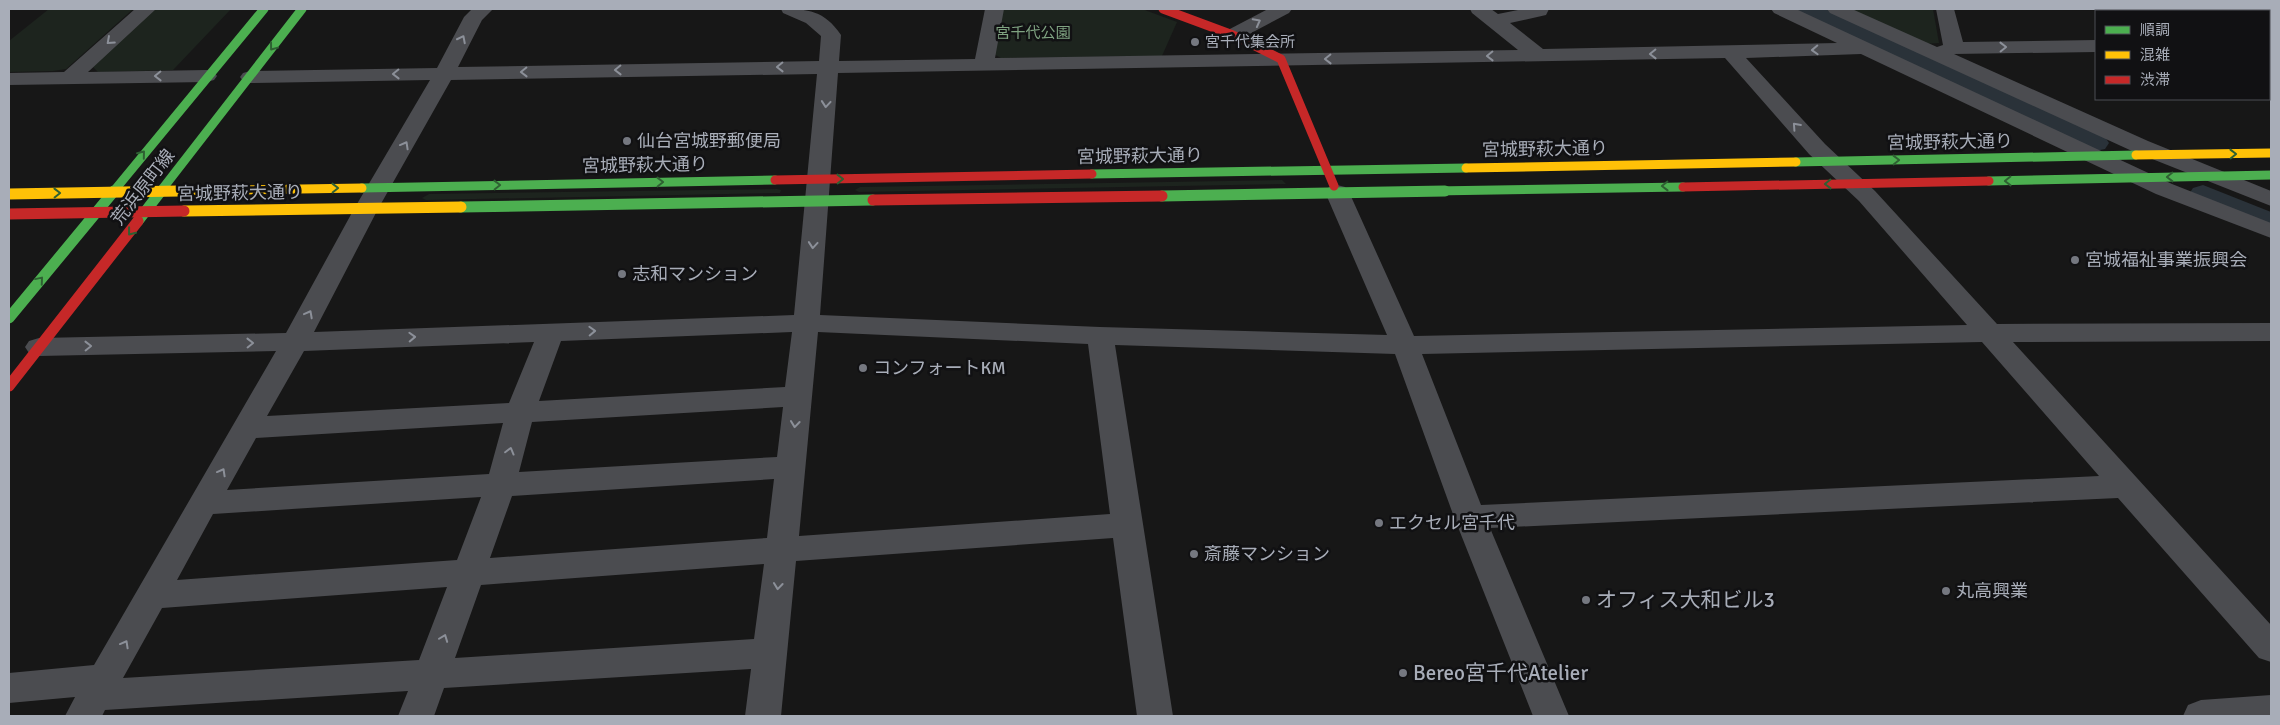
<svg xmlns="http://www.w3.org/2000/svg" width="2280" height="725" font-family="Signika,'Noto Sans JP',sans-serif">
<rect width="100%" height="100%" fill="#171717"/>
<g fill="#1d241e">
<path d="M49,9h84l-67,60 -13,2 -44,1v-31z"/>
<path d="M155,9h76l-58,61 -75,2 -6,-6z"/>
<path d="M1001,9h141l35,13 -15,34 -161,2 -9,-5z"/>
<path d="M1846,9h87l6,34 -16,1z"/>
<path d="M1282,180l4,4 -427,8 -4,-2 5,-3z"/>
<path d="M777,189l4,1 -1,3 -354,7 -4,-2 7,-4z"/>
</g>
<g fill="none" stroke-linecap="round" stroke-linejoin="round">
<g fill="#2a3239" fill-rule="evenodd">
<path d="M1797,9h30l278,128 4,6 -4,6 -10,2 -10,-2 -284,-135z"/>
<path d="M2203,185l68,27v20l-10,-3 -68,-29 -4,-6 4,-6z"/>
</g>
<g fill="#4b4c50" fill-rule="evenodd">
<path d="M135,9h21l-68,63 119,-2 7,2 3,4 -3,4 -7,2 -198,3v-12l55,-1z"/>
<path d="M472,9h21l-11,11 -24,47 361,-6 2,-25 -15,-13 -23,-10 -2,-4c27,0 43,1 60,26l-2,26 136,-2 10,-50h19l-9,49 523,-8 -46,-37 -2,-4h21l7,5 25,-5h26l-3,6 -36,8 33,26 294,-6 -63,-30 -3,-4h25l376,175 99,39v15l-115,-44 -295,-140 -115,4 79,86 50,47 122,133 274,-1v18l-258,1 258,283v37l-12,-4 -141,-160 -628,30 79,188h-36l-79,-199 -59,-163 -280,-9 58,371h-36l-24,-178 -317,23 -15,155h-36l6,-47 -307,19 -10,28h-36l10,-25 -303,19 -3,6h-37l10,-19 -66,6v-30l85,-8 182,-314 -237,5 -10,-3 -4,-6 4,-6 10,-3 247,-5 68,-124 76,-129 -180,3 -7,-2 -3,-4 3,-4 7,-2 187,-3 27,-51zM1725,58l84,96 50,47 108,124 -553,11 -65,-144 -4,-5 -8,-2 -8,2 -4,5 62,143 -287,-8 -280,-12 18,-242zM817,74l-23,241 -480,17 64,-123 73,-129zM792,332l-7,55 -246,14 22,-60zM818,332l270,12 22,170 -311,22zM534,342l-25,61 -242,13 37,-65zM1982,342l117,134 -618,29 -59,-151zM783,407l-6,50 -258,15 13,-50zM503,423l-14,51 -262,16 29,-52zM774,479l-7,59 -277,20 22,-62zM481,497l-24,63 -280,20 36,-66zM764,564l-10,75 -299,19 26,-73zM447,587l-28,73 -296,18 39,-70z"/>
<path d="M1268,9h24l-3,4 -49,26 -7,2 -7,-2 -3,-4 3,-4z"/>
<path d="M1827,9h25l85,38 6,-2 -7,-36h18l9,33 133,-2v12l-142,2 194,87 123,50v15l-139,-55 -302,-138z"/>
<path d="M2143,9h19l2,2h-19z"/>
<rect x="2269" y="37" width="2" height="12"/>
<path d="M2271,695v21h-88l5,-11 13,-5z"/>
</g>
<g stroke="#4caf50" stroke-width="9">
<path d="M1796,162l340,-7"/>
<path d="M1092,174l374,-6"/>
<path d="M1989,181l282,-6"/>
<path d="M362,188l413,-8"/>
<path d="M113,192l151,-183"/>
<path d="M160,192l142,-183"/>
<path d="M1373,192l310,-5"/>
</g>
<g stroke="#4caf50" stroke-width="11">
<path d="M1162,196l283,-5"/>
<path d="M461,207l412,-7"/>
<path d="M138,221l23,-30"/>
<path d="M9,318l105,-127"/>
</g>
<g stroke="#ffc107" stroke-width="9">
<path d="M2136,155l135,-2"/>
<path d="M1466,168l330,-6"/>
<path d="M106,192l256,-4"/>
</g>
<g stroke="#ffc107" stroke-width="11">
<path d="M9,194l170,-3"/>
<path d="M184,211l277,-4"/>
</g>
<g stroke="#c62828" stroke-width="9">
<path d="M1163,9l70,26 48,24 53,127"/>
<path d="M775,180l317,-6"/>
<path d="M1683,187l306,-6"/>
</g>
<g stroke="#c62828" stroke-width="11">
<path d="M873,200l289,-4"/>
<path d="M9,214l175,-3"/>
<path d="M9,386l129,-165"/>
</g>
</g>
<defs><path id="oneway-chevron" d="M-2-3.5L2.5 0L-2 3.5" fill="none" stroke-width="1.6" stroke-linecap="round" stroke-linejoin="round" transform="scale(1.25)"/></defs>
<g stroke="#8c9099">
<use href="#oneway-chevron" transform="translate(1257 22) rotate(-28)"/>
<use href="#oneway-chevron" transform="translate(462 39) rotate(-63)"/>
<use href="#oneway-chevron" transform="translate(110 41) rotate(138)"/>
<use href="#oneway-chevron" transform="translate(2003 47) rotate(-1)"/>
<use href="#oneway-chevron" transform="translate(1815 50) rotate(178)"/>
<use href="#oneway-chevron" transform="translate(1653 54) rotate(179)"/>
<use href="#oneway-chevron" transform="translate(1490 56) rotate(179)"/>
<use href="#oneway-chevron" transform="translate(1328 59) rotate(179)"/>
<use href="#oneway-chevron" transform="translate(780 67) rotate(179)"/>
<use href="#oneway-chevron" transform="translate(618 70) rotate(179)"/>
<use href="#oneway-chevron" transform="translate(524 72) rotate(179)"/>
<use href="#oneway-chevron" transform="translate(396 74) rotate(179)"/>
<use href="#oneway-chevron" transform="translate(158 76) rotate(179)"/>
<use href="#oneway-chevron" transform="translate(826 104) rotate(95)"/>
<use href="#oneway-chevron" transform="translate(1796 126) rotate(-132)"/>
<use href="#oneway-chevron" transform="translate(405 145) rotate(-61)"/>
<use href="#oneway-chevron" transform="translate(813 245) rotate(95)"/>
<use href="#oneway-chevron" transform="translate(309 314) rotate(-62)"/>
<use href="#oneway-chevron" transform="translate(592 331) rotate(-2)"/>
<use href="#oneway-chevron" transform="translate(412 337) rotate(-2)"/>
<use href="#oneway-chevron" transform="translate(250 343) rotate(-1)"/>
<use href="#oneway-chevron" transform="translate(88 346) rotate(-1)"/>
<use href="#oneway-chevron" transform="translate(795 424) rotate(96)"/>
<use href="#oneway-chevron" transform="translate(510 451) rotate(-75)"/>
<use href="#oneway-chevron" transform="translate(222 472) rotate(-61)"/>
<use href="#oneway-chevron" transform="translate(778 586) rotate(96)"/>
<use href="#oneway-chevron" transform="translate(444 638) rotate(-69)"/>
<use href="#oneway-chevron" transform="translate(125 644) rotate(-61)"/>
</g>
<g stroke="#2e6032">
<use href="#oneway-chevron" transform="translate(273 47) rotate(127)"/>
<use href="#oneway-chevron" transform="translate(142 154) rotate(-51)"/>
<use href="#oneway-chevron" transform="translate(2233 154) rotate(-1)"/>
<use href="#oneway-chevron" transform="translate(1896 160) rotate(-1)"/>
<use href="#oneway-chevron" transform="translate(2170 177) rotate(179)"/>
<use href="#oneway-chevron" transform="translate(840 179) rotate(-1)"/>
<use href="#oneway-chevron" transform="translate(2008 181) rotate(179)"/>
<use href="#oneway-chevron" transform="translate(660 182) rotate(-1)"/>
<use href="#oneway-chevron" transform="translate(1828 184) rotate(179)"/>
<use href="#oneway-chevron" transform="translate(497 185) rotate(-1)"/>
<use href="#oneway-chevron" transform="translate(1665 186) rotate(179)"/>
<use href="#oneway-chevron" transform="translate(335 188) rotate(-1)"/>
<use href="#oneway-chevron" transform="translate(57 193) rotate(-1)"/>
<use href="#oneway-chevron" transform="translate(131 232) rotate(128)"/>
<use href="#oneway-chevron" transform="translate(40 280) rotate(-50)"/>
</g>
<g fill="#757880" stroke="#111113" stroke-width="2">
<circle cx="1195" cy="42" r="5"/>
<circle cx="627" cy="141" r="5"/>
<circle cx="2075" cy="260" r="5"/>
<circle cx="622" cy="274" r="5"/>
<circle cx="863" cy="368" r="5"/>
<circle cx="1379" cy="523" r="5"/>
<circle cx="1194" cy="554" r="5"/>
<circle cx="1946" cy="591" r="5"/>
<circle cx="1586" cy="600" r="5"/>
<circle cx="1403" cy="673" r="5"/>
</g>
<g text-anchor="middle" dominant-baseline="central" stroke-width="5" stroke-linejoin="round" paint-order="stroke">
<g font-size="15" fill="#7fa381" stroke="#111113">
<text x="1033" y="33">宮千代公園</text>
</g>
<g font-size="15" fill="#a8adb8" stroke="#111113" text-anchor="start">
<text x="1205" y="42">宮千代集会所</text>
</g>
<g font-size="18" fill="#a8adb8" stroke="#111113" text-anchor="start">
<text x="637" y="141">仙台宮城野郵便局</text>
<text x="2085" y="260">宮城福祉事業振興会</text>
<text x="632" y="274">志和マンション</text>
<text x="873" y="368">コンフォートKM</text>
<text x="1389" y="523">エクセル宮千代</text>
<text x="1204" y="554">斎藤マンション</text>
<text x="1956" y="591">丸高興業</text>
</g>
<g font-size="18" fill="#a8adb8" stroke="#111113">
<text transform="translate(1950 142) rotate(-1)">宮城野萩大通り</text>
<text transform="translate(1545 149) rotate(-1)">宮城野萩大通り</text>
<text transform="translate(1140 156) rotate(-1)">宮城野萩大通り</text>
<text transform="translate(645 165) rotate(-1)">宮城野萩大通り</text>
<text transform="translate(143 187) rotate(-52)">荒浜原町線</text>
<text transform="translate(240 193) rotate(-1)">宮城野萩大通り</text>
</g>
<g font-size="21" fill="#a8adb8" stroke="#111113" text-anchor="start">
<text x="1596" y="600">オフィス大和ビル3</text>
<text x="1413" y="673">Bereo宮千代Atelier</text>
</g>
</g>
<rect width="2280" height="725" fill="none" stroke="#a8adb8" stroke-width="20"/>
<rect x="2095" y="10" width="175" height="90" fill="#111113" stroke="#4d4f55"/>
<rect x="2105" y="26" width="25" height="8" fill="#4caf50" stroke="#4d4f55"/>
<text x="2140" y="35" font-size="15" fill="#a8adb8">順調</text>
<rect x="2105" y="51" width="25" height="8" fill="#ffc107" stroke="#4d4f55"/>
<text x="2140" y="60" font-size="15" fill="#a8adb8">混雑</text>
<rect x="2105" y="76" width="25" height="8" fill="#c62828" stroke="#4d4f55"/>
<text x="2140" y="85" font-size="15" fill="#a8adb8">渋滞</text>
</svg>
